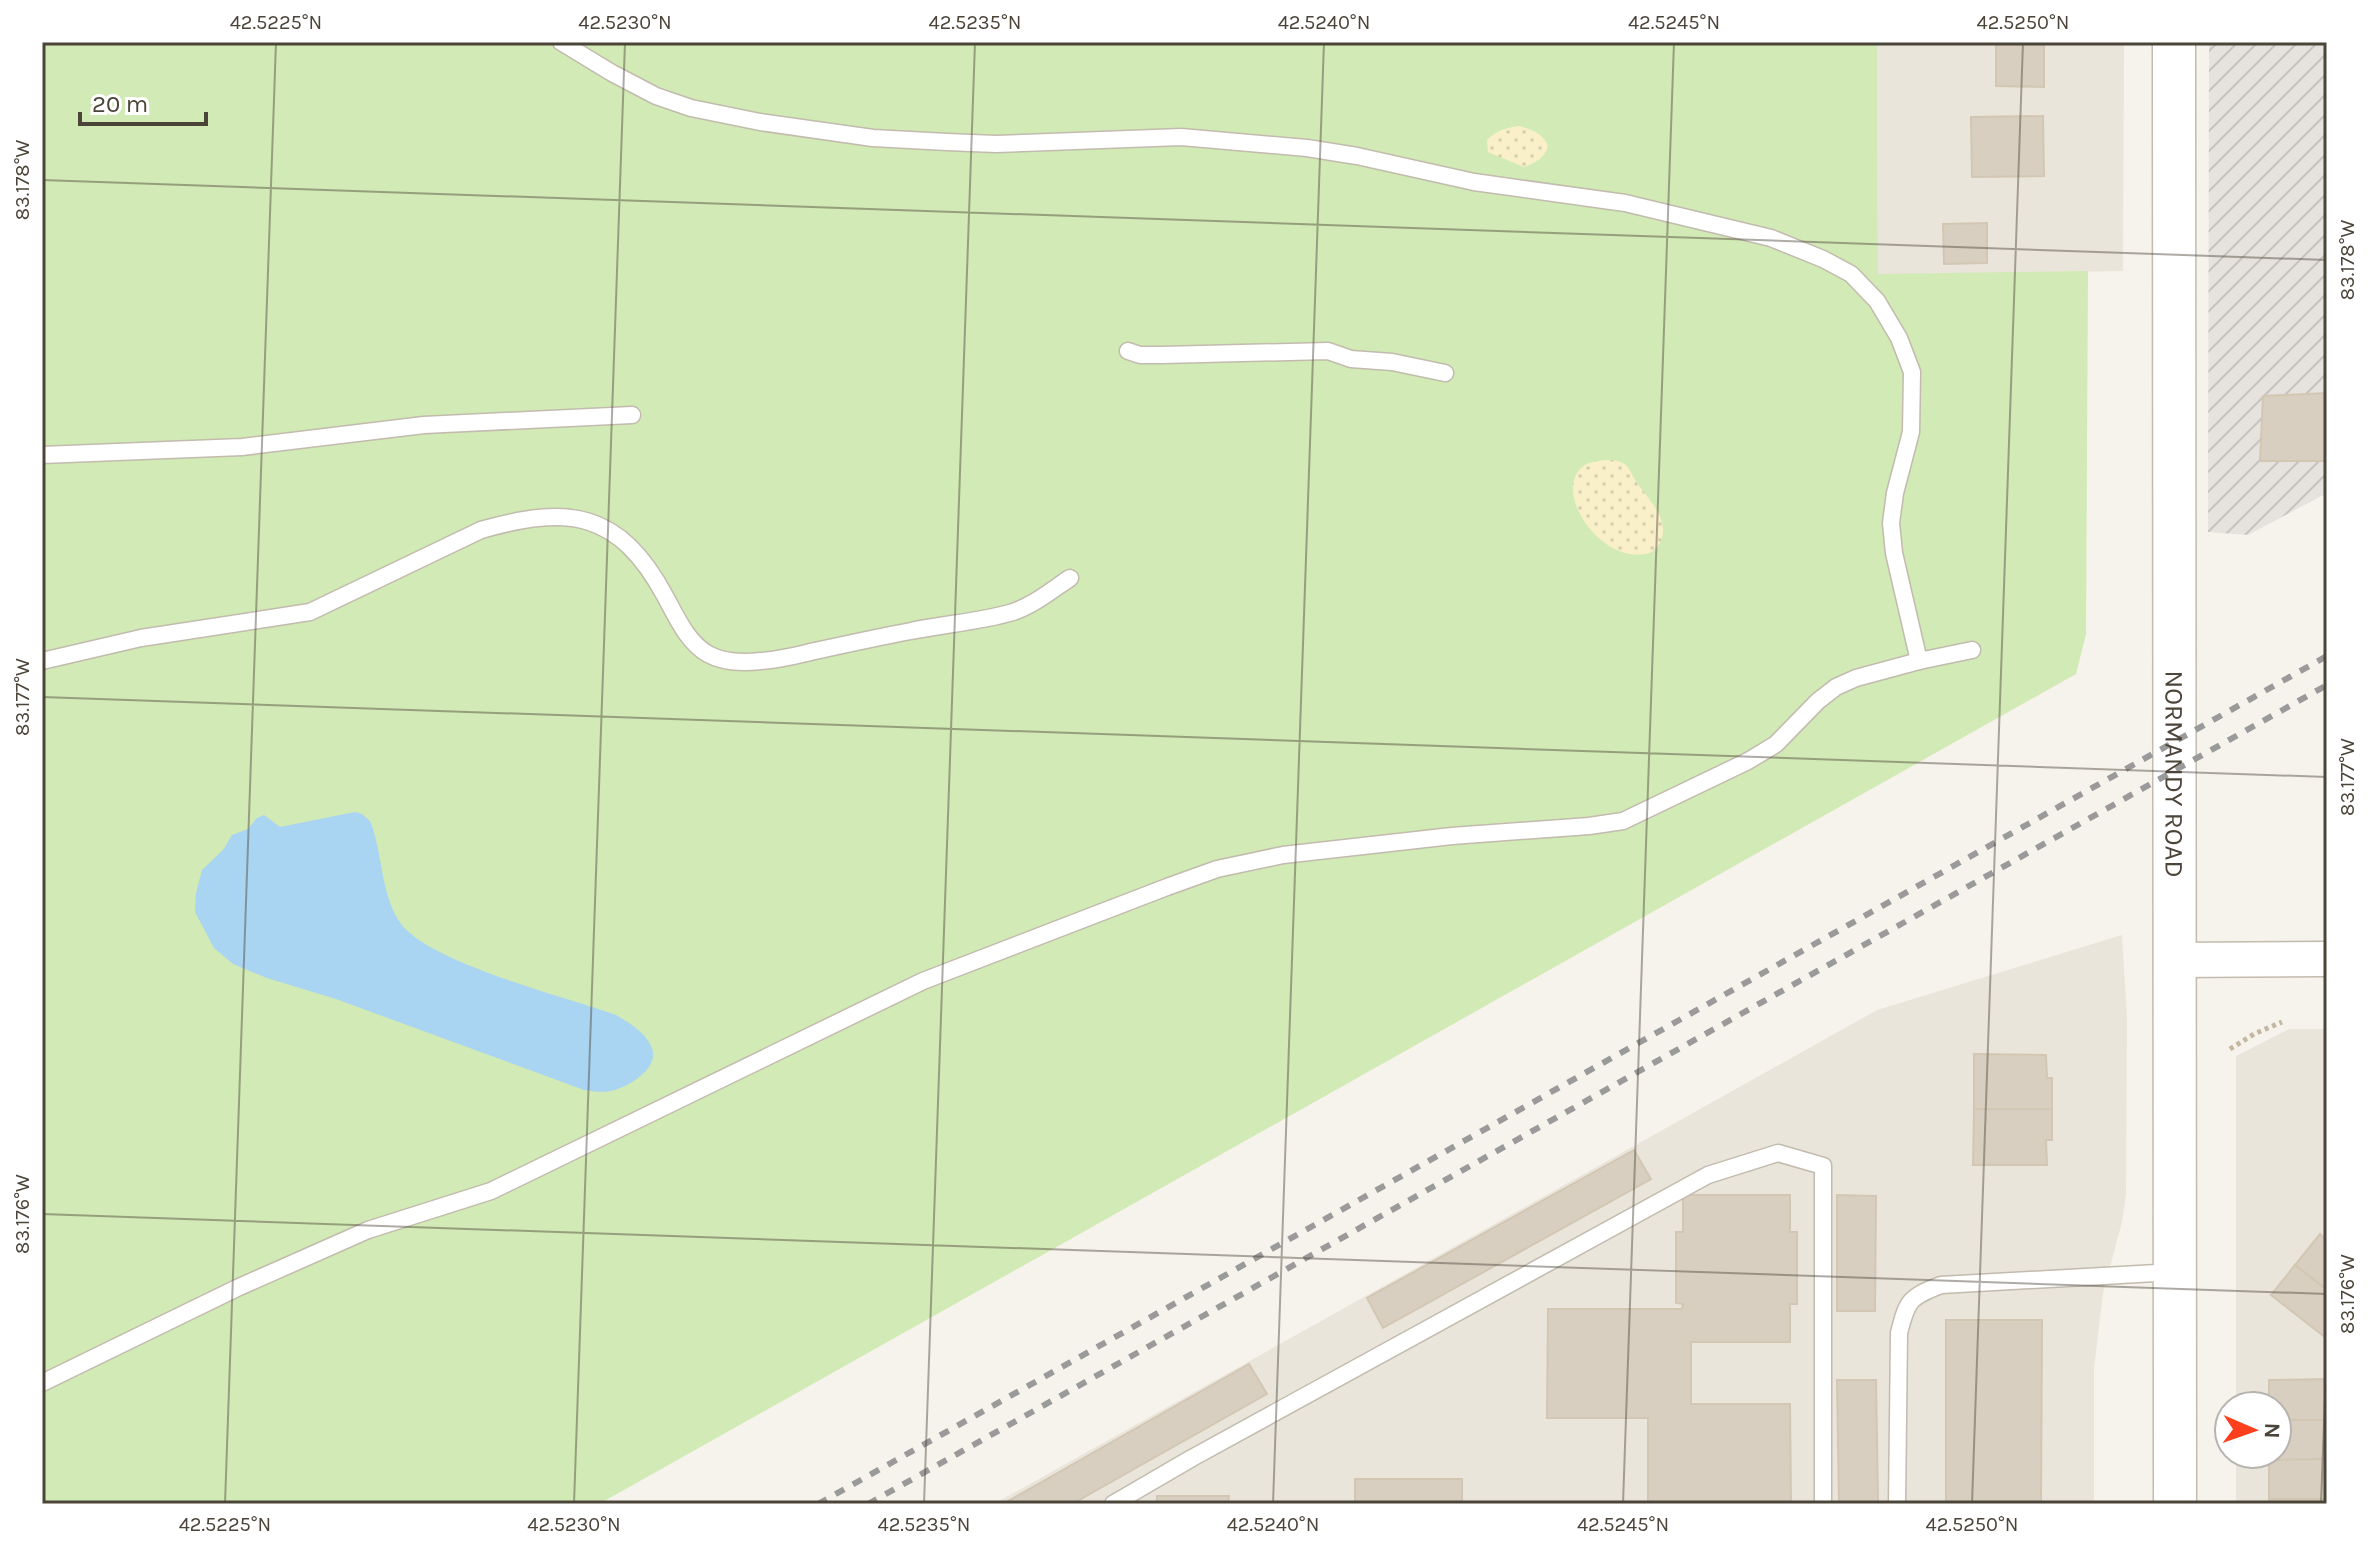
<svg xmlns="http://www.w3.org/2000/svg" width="2369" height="1546" font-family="Karla,sans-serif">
<defs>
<pattern id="industrial-furrows" width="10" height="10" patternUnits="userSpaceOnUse" patternTransform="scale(2)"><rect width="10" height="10" fill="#e6e2dd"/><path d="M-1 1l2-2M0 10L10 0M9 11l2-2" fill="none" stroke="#c7c3be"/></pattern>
<pattern id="sand-dots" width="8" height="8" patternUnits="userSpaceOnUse" patternTransform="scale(2)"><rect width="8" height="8" fill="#f9efc9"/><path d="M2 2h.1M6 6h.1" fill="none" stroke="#d7cead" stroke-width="1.8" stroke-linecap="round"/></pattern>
</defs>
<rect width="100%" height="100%" fill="#f6f3ec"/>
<g fill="#eae5da">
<path d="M1877,42h247l-1,229 -245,4z"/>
<path d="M2122,935l5,83 -1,177 -4,27 -19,71 -9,76v135h-1100l883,-494z"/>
<path d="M2289,1029h38v475h-91v-50h41v-48h-41v-350z"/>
</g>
<path fill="url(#industrial-furrows)" d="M2209,42h118v451l-79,42 -40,-3z"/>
<path fill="#d2eab5" d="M42,42h1835l1,232 210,-3 -2,363 -10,40 -1477,830h-557z"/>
<g fill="url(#sand-dots)">
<path d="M1519,126c13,4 24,7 29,20 -4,13 -12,16 -24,21l-36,-15 -1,-12c10,-10 18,-12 32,-14z"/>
<path d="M1605,460c6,0 12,0 18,3 7,4 9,13 14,20 12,17 34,37 23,60 -4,6 -8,10 -15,11 -42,9 -92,-58 -64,-86 6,-6 16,-7 24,-8z"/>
</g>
<path fill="#a9d4f2" d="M355,812l7,2 8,7c13,32 10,70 29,100 25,41 168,76 217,94 12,7 27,16 34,29 14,23 -23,44 -40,47 -8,2 -18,0 -26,-1l-248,-91 -69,-21 -34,-14 -19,-16 -19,-36 1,-19 6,-23 21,-20 9,-15 16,-6 9,-11 7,-3 16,12z"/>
<g fill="#d8cfc1" stroke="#d3c7b4" stroke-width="2">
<path d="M1996,42h48v45l-48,-1z"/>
<path d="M2043,116l1,60 -72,1 -1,-60z"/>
<path d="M1987,223v40l-43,1 -1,-40z"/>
<path d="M2327,393v68h-67l3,-65z"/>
<path d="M1974,1054l72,1 1,23h5v31h-78z"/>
<path d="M1974,1109h78v31h-6l1,25h-74z"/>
<path d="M1634,1150l17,29 -268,149 -16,-30z"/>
<path d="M1683,1195h107v37h7v72h-7v38h-99v62h99l1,100h-242v-2h99v-84h-101l1,-109h134l1,-5 -7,-1v-71h7z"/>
<path d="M1837,1195l39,1 -1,115h-38z"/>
<path d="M2320,1234l7,6v50l-32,-25z"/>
<path d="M2295,1265l32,25 -1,48 -55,-43z"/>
<path d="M1946,1320h96l-1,184h-95z"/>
<path d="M1249,1364l18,30 -195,110h-69z"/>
<path d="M2327,1379v41h-50v-14h-8v-26z"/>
<path d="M1837,1380h39l2,124h-39z"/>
<path d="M2277,1420h50v39l-58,1v-6h8z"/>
<path d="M2327,1459v40h-58v-39z"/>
<rect x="1355" y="1479" width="107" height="25"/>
<path d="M1157,1496h72l-1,7 39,1h-148l38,-1z"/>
<rect x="2269" y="1499" width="58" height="5"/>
</g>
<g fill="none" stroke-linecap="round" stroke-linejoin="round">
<g stroke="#c2bbae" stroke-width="19">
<g id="service">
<path d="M561,42l51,31 44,23 35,12 69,14 113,16 74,4 49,2 185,-7 126,11 50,8 117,26 151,21 146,35 52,21 28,15 26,27 22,37 13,34 -1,60 -16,61 -4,30 3,30 25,108 53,-11"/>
<path d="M1128,351l12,4h22l166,-4 23,8 41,3 53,11"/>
<path d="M42,455l200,-8 182,-22 208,-10"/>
<path d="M42,661l99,-23 169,-26 171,-82c88,-25 138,-19 184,66 11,20 22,46 43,58 16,9 35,9 53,7 18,-1 37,-6 54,-10 32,-7 64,-14 96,-20 33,-7 68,-9 102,-19 21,-7 39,-22 57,-34"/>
<path d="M42,1383l195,-95 131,-58 123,-39 432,-210 244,-94 50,-18 66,-14 169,-19 137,-10 34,-5 125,-60 28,-17 42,-43 18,-14 20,-9 63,-17"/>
<path d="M1113,1504l79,-46 516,-283 70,-22 45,13v338"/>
<path d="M1897,1504l2,-171c8,-32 10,-36 42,-48l233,-13"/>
</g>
</g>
<g stroke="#c2bbae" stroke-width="37">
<path id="minor" d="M2173,960l154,-1"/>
</g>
<g stroke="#c2bbae" stroke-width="45">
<g id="tertiary">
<path id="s1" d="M2174,42l1,1462"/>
</g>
</g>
<path stroke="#c4b79f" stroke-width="5" stroke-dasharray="4 4" stroke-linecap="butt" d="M2230,1049l24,-15 28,-12"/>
<use href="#service" stroke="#fff" stroke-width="16"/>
<use href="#minor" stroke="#fff" stroke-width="34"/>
<use href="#tertiary" stroke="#fff" stroke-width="42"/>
<g stroke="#9a9a9a" stroke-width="6" stroke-dasharray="10 10" stroke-linecap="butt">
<path d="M818,1504l1509,-848"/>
<path d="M868,1504l1459,-819"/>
</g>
</g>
<path fill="none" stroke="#4b4439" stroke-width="2" stroke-opacity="0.45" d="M42,180l2285,80M42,697l2285,80M42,1214l2285,80M225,1504l51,-1462M574,1504l51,-1462M924,1504l51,-1462M1273,1504l51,-1462M1623,1504l51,-1462M1972,1504l51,-1462M2321,1504l6,-161"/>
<g text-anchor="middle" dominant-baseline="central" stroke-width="7" stroke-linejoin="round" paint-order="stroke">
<g font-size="26" fill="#4b4439" stroke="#fff">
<text stroke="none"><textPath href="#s1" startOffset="732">NORMANDY ROAD</textPath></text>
</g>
</g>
<rect width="2369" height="1546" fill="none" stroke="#ffffff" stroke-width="88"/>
<g transform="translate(2253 1430) rotate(92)"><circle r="38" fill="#ffffff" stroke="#b7b4b0" stroke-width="2"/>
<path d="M0-6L14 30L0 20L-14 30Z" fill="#fc3f1d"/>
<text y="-12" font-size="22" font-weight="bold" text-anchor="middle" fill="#4b4439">N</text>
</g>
<path d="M80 112v12h126v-12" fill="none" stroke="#4b4439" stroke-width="4"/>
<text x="92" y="112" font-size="24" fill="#4b4439" stroke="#ffffff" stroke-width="6" paint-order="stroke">20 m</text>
<rect x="44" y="44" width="2281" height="1458" fill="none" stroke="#4b4439" stroke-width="3"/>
<g font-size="20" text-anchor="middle" fill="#4b4439">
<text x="276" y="29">42.5225°N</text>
<text x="625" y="29">42.5230°N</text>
<text x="975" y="29">42.5235°N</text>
<text x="1324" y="29">42.5240°N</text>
<text x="1674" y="29">42.5245°N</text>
<text x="2023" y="29">42.5250°N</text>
<text transform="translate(22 180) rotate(-90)" y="7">83.178°W</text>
<text transform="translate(2347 260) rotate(-90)" y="7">83.178°W</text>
<text transform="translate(22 697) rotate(-90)" y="7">83.177°W</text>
<text transform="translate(2347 777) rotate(-90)" y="7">83.177°W</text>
<text transform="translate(22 1214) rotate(-90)" y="7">83.176°W</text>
<text transform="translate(2347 1294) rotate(-90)" y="7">83.176°W</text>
<text x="225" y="1531">42.5225°N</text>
<text x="574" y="1531">42.5230°N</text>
<text x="924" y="1531">42.5235°N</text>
<text x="1273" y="1531">42.5240°N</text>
<text x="1623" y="1531">42.5245°N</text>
<text x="1972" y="1531">42.5250°N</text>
</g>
</svg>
